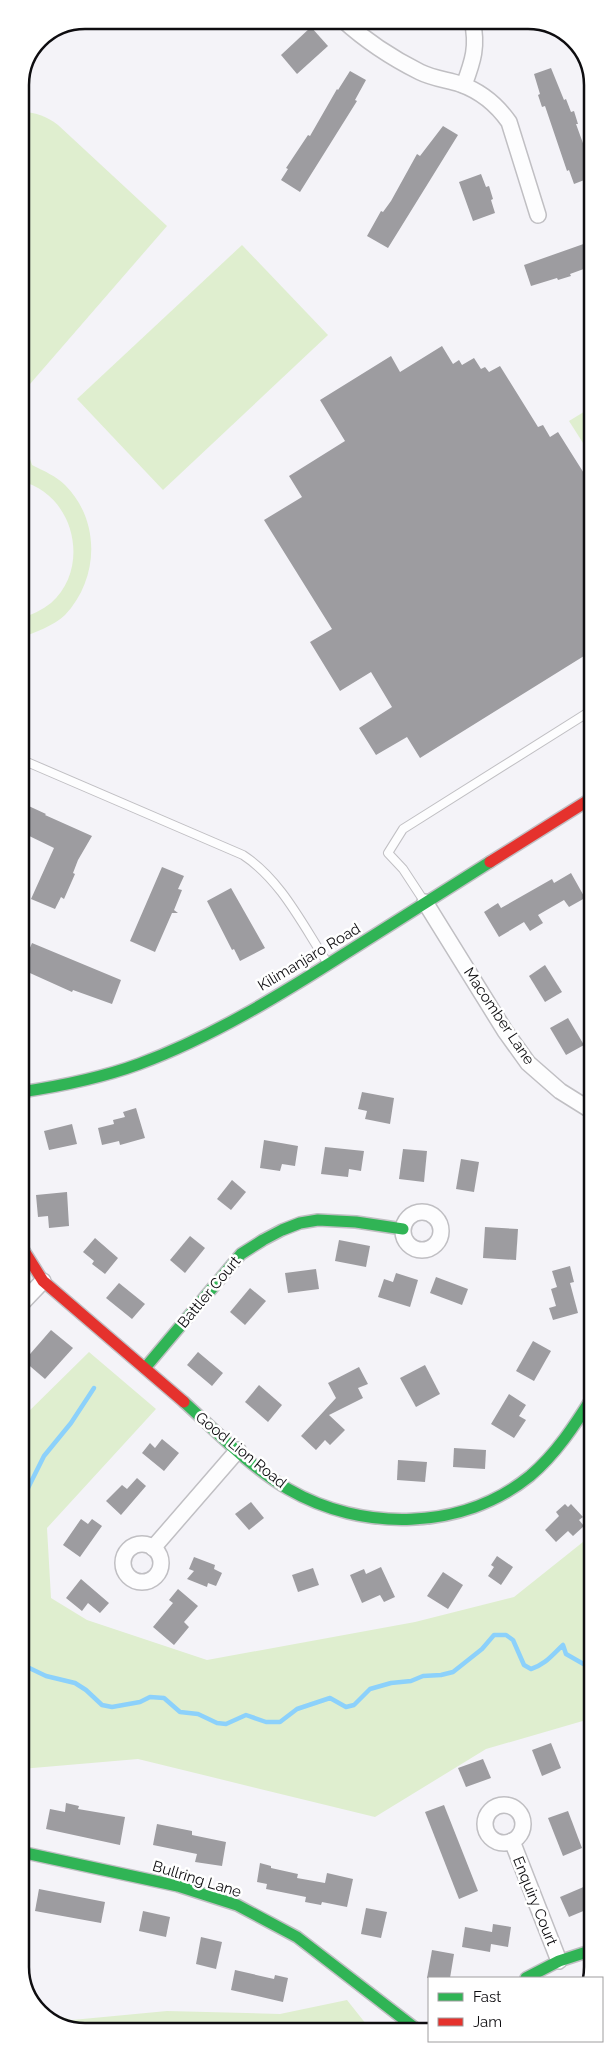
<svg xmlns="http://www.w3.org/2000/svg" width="613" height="2052" font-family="Raleway,sans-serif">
<rect width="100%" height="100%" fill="#f4f3f8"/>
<g fill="#dfeecf">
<path d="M20,112c16,0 26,4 38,13l109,101 -137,158h-10z"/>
<path d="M242,245l86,90 -165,155 -86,-91z"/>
<path d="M592,407v50l-23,-36z"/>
<path d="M26,447l6,18c12,6 24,11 33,20 36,36 34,94 0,130 -12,11 -29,17 -45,23v-19c11,-4 22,-9 31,-16 41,-36 23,-110 -31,-122v-32z"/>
<path d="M89,1352l67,57 -109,119 4,70 36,22 120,40 208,-38 99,-25 79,-63v184l-107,31 -111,68 -237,-58 -117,10v-350z"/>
<path d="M347,2000l23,29 -2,2 -288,1 -38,-16 -3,-5 33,9 95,-9 113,3z"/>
</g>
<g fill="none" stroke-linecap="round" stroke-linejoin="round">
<g stroke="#8cd1fb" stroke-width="4.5">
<path d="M21,1502l23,-46 27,-33 23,-35"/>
<path d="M21,1664l25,12 29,7 11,7 16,15 10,2 28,-5 10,-5 14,1 16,14 18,2 19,9 9,1 20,-9 20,7h14l17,-13 33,-11 16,9 8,-2 16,-16 21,-6 20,-2 12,-5 18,-1 12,-3 29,-23 12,-14h12l7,5 11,25 7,4c15,-5 21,-14 32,-24l3,9 21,12 6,-2"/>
</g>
</g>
<g fill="#9d9ca0">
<path d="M311,27l17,19 -31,28 -16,-19z"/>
<path d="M551,68l13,32 2,-1 5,13 3,-1 4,13h-2l16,44v9l-18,7 -5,-14 -2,1 -22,-65 -3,1 -4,-12 2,-1 -6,-20z"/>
<path d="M350,71l16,9 -11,20 2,1 -57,91 -19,-12 7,-11 -2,-1 22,-33 2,1 27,-47 1,1z"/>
<path d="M443,126l15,9 -70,113 -21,-12 14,-25 2,1 8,-11 26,-47 3,2z"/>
<path d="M481,174l5,13 3,-1 4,13 -2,1 4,13 -22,8 -14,-39z"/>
<path d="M592,241v25l-22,8 1,2 -13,4 -1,-2 -26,8 -7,-21z"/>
<path d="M442,346l11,18 6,-4 3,5 12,-7 7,11 4,-2 4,5 11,-6 38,61 5,-2 7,12 8,-5 34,54v165l-172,107 -13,-21 -31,18 -17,-27 33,-21 -21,-35 -31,19 -30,-49 22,-13 -68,-109 38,-23 -13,-21 56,-35 -25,-41 71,-44 9,16z"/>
<path d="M20,802l26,12 -1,1 47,21 -14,24 -5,13 2,1 -11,25 -3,-2 -6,12 -24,-10 23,-51 -33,-16z"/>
<path d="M162,867l22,9 -6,13 4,1 -8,20 4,3h-6l-17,39 -25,-11z"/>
<path d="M571,873l14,25 -16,9 -5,-7 -26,15 5,8 -13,8 -6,-9 -25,15 -15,-25 14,-9 3,5 51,-29 2,4z"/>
<path d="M231,888l34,60 -25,13 -6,-12 -2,1 -25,-49z"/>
<path d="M32,943l89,37 -9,24 -39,-14 -1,2 -51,-23z"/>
<path d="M545,965l17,27 -17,10 -16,-26z"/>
<path d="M568,1018l16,27 -18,10 -16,-27z"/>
<path d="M362,1092l32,6 -4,26 -25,-5 2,-8 -9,-2z"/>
<path d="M136,1108l9,30 -25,7 -1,-4 -17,4 -4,-17 16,-4 -1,-4 12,-3 -2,-5z"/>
<path d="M72,1124l5,20 -28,6 -5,-19z"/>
<path d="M264,1140l34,6 -3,20 -13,-2 -2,7 -20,-3z"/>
<path d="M325,1147l39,4 -3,20 -12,-2 -1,8 -27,-3z"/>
<path d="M403,1149l24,2 -3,31 -25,-3z"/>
<path d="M461,1159l18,3 -5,30 -18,-3z"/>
<path d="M232,1180l14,12 -15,18 -14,-11z"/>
<path d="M67,1192l2,34 -20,2 -1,-12 -10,1 -2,-22z"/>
<path d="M485,1227l33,2 -2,31 -33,-2z"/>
<path d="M190,1236l15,12 -20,25 -15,-13z"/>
<path d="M95,1238l23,20 -13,16 -13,-10 2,-3 -11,-9z"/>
<path d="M339,1240l31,6 -4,21 -31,-6z"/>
<path d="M570,1266l4,16 -4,1 8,30 -25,7 -4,-12 7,-2 -5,-17 6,-2 -5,-16z"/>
<path d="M316,1269l3,20 -31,4 -3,-20z"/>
<path d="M396,1273l22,7 -8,27 -32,-10 6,-18 9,3z"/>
<path d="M436,1277l32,12 -6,16 -32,-12z"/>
<path d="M119,1283l26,21 -13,15 -26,-21z"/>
<path d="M250,1288l16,13 -21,24 -15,-13z"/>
<path d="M51,1330l22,18 -28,31 -21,-18z"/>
<path d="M533,1341l18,10 -17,30 -18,-10z"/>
<path d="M198,1352l25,21 -11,13 -25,-21z"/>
<path d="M425,1365l15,29 -24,13 -16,-29z"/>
<path d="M359,1367l9,17 -10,4 5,10 -34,17 16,15 -15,15 -5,-5 -9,10 -15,-14 35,-38 -8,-15z"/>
<path d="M259,1385l23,20 -14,17 -23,-20z"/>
<path d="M509,1394l17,11 -7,11 7,4 -12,18 -23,-14z"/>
<path d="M162,1439l17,14 -15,18 -22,-18 8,-10 5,5z"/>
<path d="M454,1448l32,2 -1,19 -32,-2z"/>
<path d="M398,1460l29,2 -2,20 -28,-2z"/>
<path d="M137,1478l9,8 -25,29 -15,-14 16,-16 5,4z"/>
<path d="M251,1502l13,16 -15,12 -14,-16z"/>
<path d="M565,1504l3,3 3,-3 12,13 -4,3 5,6 -11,10 -5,-5 -12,11 -11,-12 14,-14 -3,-4z"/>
<path d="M81,1519l7,5 4,-5 10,7 -22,31 -17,-12z"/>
<path d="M497,1556l16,11 -12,18 -13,-9 6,-9 -3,-2z"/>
<path d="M194,1557l21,8 -1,4 8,4 -6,13 -8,-3 -1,4 -20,-8 7,-8 -5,-2z"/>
<path d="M381,1567l14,30 -11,5 -4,-7 -18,8 -12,-28 14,-6 2,5z"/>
<path d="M313,1568l6,17 -21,7 -6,-17z"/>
<path d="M443,1572l20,13 -15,24 -21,-13z"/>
<path d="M81,1579l28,24 -9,10 -12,-10 -6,8 -16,-13z"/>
<path d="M178,1589l20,17 -14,16 5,5 -15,18 -21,-18 20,-24 -4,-3z"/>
<path d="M551,1743l10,25 -19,8 -10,-26z"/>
<path d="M483,1759l8,19 -25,9 -8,-19z"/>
<path d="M66,1803l13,3 -1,3 47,8 -5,28 -74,-16 4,-20 15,3z"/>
<path d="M444,1805l34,86 -19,8 -34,-87z"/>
<path d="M568,1811l14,37 -19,8 -15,-38z"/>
<path d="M157,1824l35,7v4l34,7 -4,24 -27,-4 2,-8 -44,-9z"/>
<path d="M260,1863l11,3v2l27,6 -1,4 28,5 2,-10 26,6 -6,28 -25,-5 -1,3 -16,-3 1,-5 -40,-8 1,-5 -10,-2z"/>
<path d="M593,1883v24l-24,10 -9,-20z"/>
<path d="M39,1889l66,13 -4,21 -66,-12z"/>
<path d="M366,1908l21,4 -6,26 -20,-4z"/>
<path d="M143,1911l27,6 -4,20 -27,-6z"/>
<path d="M493,1924l18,3 -3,20 -17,-3 -1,8 -28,-5 3,-20 27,5z"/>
<path d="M201,1937l21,5 -6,27 -20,-5z"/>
<path d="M432,1950l22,4 -4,24h-23z"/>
<path d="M235,1970l39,9 1,-4 13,3 -5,24 -52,-12z"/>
</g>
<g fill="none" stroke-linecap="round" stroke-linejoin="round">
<g stroke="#c0bfc3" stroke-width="10">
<g id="lane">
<path d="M20,759l223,96c38,25 59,69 84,107"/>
<path d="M424,901l-21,-32 -15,-16 15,-24 189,-119"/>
</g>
</g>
<g stroke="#c0bfc3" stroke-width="18">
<g id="street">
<path d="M343,20c23,21 49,38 77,52 12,6 27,8 40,12 20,7 37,21 49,38l29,93"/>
<path d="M464,85c9,-24 14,-39 8,-65"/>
<path d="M425,902l80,129 23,32 32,28 32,20"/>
<circle cx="422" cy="1231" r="19"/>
<path d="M21,1304l22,-23"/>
<path d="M593,1359v4"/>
<circle cx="142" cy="1563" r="19"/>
<path d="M153,1548l85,-98"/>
<circle cx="504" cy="1824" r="19"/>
<path d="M512,1841l47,120"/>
</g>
</g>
<g stroke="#c0bfc3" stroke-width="14">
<g id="fast">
<path d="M21,1092c40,-6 80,-14 118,-28 73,-27 141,-69 207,-111 48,-30 96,-61 144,-91"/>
<path d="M145,1368l96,-114 22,-14 19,-10 18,-7 18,-3 38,2 47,7"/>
<path d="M184,1402c33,30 65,64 104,87 74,43 174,42 242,-13 26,-22 45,-51 63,-80"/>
<path d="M21,1852l157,34 59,19 60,32 122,94"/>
<path d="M526,1978l33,-17 34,-11"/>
</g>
</g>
<g stroke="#c0bfc3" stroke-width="14">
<g id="jam">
<path d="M490,862l102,-64"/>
<path d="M21,1246l22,35 141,121"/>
</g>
</g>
<use href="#lane" stroke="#fdfdfe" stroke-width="8"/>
<use href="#street" stroke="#fdfdfe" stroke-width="15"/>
<use href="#fast" stroke="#30b455" stroke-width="11"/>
<use href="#jam" stroke="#e5322d" stroke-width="11"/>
</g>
<g text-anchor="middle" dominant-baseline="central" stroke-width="5" stroke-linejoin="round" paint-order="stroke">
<g font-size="15" fill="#0e0d10" stroke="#fff">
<text transform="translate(309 957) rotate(-31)">Kilimanjaro Road</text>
<text transform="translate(499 1016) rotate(56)">Macomber Lane</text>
<text transform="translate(209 1292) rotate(-50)">Battler Court</text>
<text transform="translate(241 1450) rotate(39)">Good Lion Road</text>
<text transform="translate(197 1879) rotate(17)">Bullring Lane</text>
<text transform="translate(535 1901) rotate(68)">Enquiry Court</text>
</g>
</g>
<path d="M0 0H613V2052H0ZM85 29H528A56 56 0 0 1 584 85V1967A56 56 0 0 1 528 2023H85A56 56 0 0 1 29 1967V85A56 56 0 0 1 85 29Z" fill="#fff" fill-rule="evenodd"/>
<path fill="none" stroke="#0e0d10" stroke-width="2.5" d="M85 29H528A56 56 0 0 1 584 85V1967A56 56 0 0 1 528 2023H85A56 56 0 0 1 29 1967V85A56 56 0 0 1 85 29Z"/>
<rect x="428" y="1977" width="175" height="65" fill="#ffffff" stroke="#9f9e9f"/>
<rect x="438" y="1993" width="25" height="8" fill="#30b455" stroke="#9f9e9f"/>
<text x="473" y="2002" font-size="15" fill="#0e0d10">Fast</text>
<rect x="438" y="2018" width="25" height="8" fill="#e5322d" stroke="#9f9e9f"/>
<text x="473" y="2027" font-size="15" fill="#0e0d10">Jam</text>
</svg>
